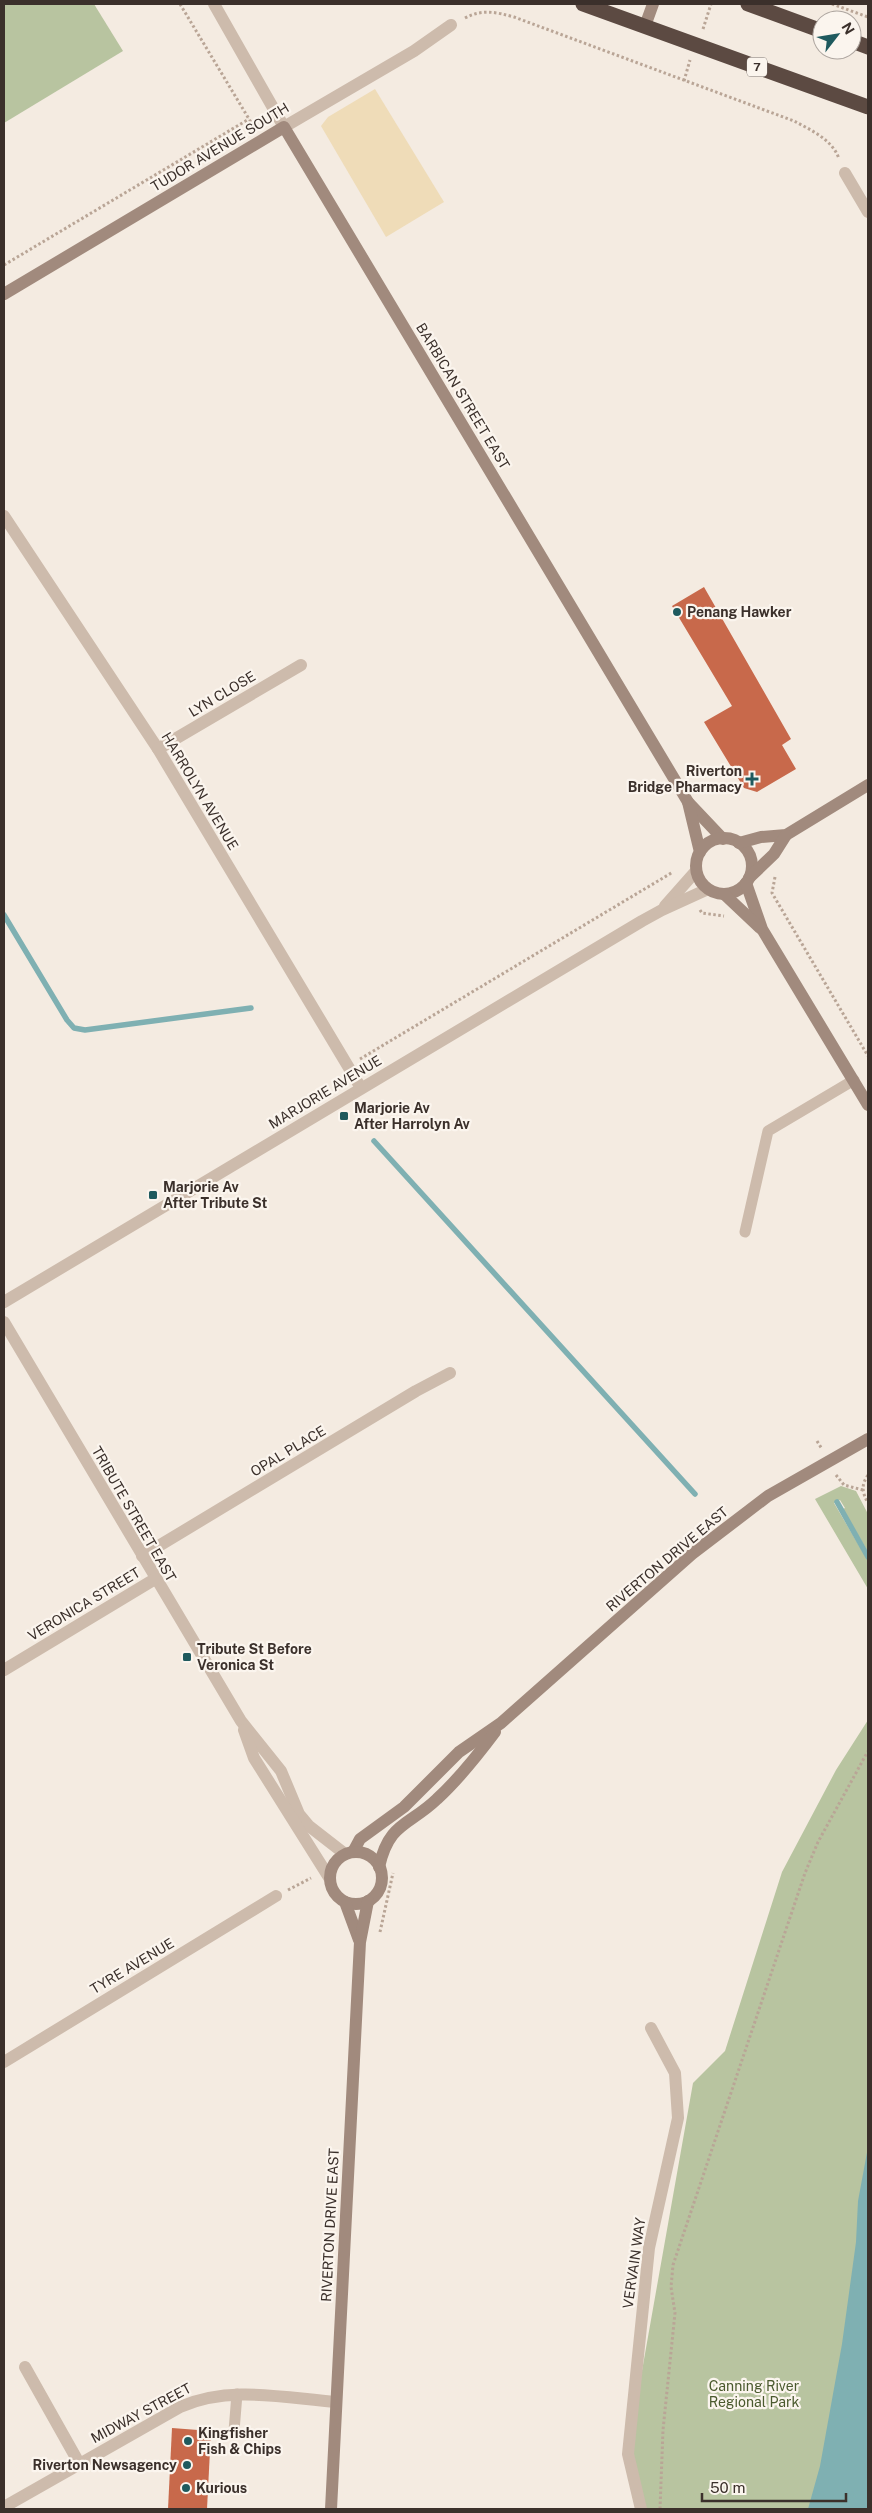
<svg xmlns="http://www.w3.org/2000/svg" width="872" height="2513" font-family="'Public Sans',sans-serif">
<rect width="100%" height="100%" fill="#f4ebe1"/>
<g fill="#b8c4a0">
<path d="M4,4h90l29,47 -119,72z"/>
<path d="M841,1486l15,5 12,23v38l-25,-43 2,-1 -5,-8 -6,3 34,58v28l-53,-90z"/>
<path d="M868,1720v789h-224l-15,-65 64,-361 32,-32 57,-179 54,-102z"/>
</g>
<path fill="#efdcb8" d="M375,89l69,113 -58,35 -65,-111 7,-9z"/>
<path fill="#7fb0b2" d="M868,2147v362h-60l12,-43 22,-122 14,-102 2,-41z"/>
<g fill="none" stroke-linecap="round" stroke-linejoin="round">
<g stroke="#7fb0b2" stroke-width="5.5">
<path d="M4,915l63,105 7,8 11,2 166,-22"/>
<path d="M374,1141l321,353"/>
<path d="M837,1502l31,55"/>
</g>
</g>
<g fill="#c8694b">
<path d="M704,587l87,152 -9,6 14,24 -39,23 -13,-4 -40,-66 28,-16 -60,-100z"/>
<path d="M172,2428l39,3 -4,78h-39z"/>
</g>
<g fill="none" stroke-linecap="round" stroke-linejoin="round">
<g stroke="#b9a596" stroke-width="3" stroke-dasharray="2.5 2.5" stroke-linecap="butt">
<path d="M180,4l75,125"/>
<path d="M832,4l36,13"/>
<path d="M465,18c17,-9 31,-6 49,-1l280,104c17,9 39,19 45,38"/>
<path d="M703,29l8,-25"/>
<path d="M684,81l6,-21"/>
<path d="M4,265l245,-146"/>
<path d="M775,877l-3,16 96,163"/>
<path d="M700,910l2,3 22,3"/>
<path d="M360,1059l313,-187"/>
<path d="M817,1441l5,8"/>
<path d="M836,1475l8,10 19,5"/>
<path d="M868,1475c-7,10 -6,17 0,28"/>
<path d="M288,1890l23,-12"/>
<path d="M380,1932l13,-59"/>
<path d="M660,2509l3,-79 12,-117 -4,-26 2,-22 132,-392 13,-31 50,-91"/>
</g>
<g stroke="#cdbbac" stroke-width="11">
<path d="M745,1232l23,-101 86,-51"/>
<path d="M234,2431l3,-37"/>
</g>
<g stroke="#cdbbac" stroke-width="12">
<path d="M214,4l70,123 130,-76 37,-26"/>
<path d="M845,173l23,39"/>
<path d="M4,516l154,233 203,339"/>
<path d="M158,749l143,-84"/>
<path d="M665,906l31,-35"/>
<path d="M4,1302l638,-381 20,-11 46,-21"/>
<path d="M4,1322l237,399 40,50 18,43 10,12 36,28"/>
<path d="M142,1556l274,-165 34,-18"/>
<path d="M4,1670l151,-91"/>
<path d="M244,1730l10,28 76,121"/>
<path d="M4,2062l272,-166"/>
<path d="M25,2367l54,96"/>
<path d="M4,2507l176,-100c50,-22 104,-9 156,-5"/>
<path d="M641,2509l-13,-55 21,-206 29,-130 -3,-45 -24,-45"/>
</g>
<g stroke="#a18a7d" stroke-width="12">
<path d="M645,26l8,-22"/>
<path d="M4,294l280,-167 404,675 35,37"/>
<path d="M688,802l12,50"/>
<circle cx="724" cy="866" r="28"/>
<path d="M739,843l22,-6 25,-2 82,-50"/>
<path d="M749,878l25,-24 12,-19"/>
<path d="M746,883l16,46 106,176"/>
<path d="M724,894l36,34"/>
<path d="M353,1852l7,-13 44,-32 55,-55 42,-29 191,-169 76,-58 100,-57"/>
<circle cx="356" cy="1878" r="26"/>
<path d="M379,1867c10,-45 30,-41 58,-68 22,-20 40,-43 58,-67"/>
<path d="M345,1902l14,38"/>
<path d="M331,2509l29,-567 8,-41"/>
</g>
<g stroke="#5c4a42" stroke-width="15">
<path d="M583,4l285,103"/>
<path d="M748,4l74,27"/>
<path d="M852,41l16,6"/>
</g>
</g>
<g fill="#1f5a5e" stroke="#fbf5ee" stroke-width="2">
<circle cx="677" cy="612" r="5"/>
<path d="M749.5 771.5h5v5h5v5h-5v5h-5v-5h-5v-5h5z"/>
<rect x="339" y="1111" width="10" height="10" rx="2.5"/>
<rect x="148" y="1190" width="10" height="10" rx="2.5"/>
<rect x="182" y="1652" width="10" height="10" rx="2.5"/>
<circle cx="188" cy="2441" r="5"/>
<circle cx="187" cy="2465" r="5"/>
<circle cx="186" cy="2488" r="5"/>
</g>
<g text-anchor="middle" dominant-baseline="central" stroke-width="4.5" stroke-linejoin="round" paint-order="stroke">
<rect fill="#fbf5ee" stroke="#756b66" stroke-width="1" x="747" y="57.5" width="20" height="19" rx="4"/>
<g font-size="12" font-weight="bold" fill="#3b302b">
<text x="757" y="67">7</text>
</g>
<g font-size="14" fill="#3b302b" stroke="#fbf5ee">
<text transform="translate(220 147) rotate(-31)">TUDOR AVENUE SOUTH</text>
<text transform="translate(463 396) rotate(59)">BARBICAN STREET EAST</text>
<text transform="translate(222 694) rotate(-31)">LYN CLOSE</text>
<text transform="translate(200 791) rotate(59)">HARROLYN AVENUE</text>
<text transform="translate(325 1092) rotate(-31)">MARJORIE AVENUE</text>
<text transform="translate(288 1451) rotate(-31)">OPAL PLACE</text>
<text transform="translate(134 1514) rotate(60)">TRIBUTE STREET EAST</text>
<text transform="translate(667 1559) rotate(-40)">RIVERTON DRIVE EAST</text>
<text transform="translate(84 1604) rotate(-31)">VERONICA STREET</text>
<text transform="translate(132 1966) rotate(-31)">TYRE AVENUE</text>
<text transform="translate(330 2225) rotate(-87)">RIVERTON DRIVE EAST</text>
<text transform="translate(634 2263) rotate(-82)">VERVAIN WAY</text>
<text transform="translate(141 2413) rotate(-28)">MIDWAY STREET</text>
</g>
<g font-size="14" font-weight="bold" fill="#3b302b" stroke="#fbf5ee" text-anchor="start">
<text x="687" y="612">Penang Hawker</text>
<text x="742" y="771" text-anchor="end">Riverton<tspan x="742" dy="16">Bridge Pharmacy</tspan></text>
<text x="354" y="1108">Marjorie Av<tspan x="354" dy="16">After Harrolyn Av</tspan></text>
<text x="163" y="1187">Marjorie Av<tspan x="163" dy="16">After Tribute St</tspan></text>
<text x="197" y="1649">Tribute St Before<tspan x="197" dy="16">Veronica St</tspan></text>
<text x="198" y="2433">Kingfisher<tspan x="198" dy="16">Fish &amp; Chips</tspan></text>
<text x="177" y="2465" text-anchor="end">Riverton Newsagency</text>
<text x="196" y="2488">Kurious</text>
</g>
<g font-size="14" fill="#4a5a2e" stroke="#fbf5ee">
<text x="754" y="2386">Canning River<tspan x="754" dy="16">Regional Park</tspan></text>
</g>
</g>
<rect width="872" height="2513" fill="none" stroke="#3b302b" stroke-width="10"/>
<g transform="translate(837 35) rotate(59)"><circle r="24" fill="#fbf5ee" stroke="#aea6a0"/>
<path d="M0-4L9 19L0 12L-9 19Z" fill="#1f5a5e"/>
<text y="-8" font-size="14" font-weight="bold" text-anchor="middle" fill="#3b302b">N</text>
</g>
<path d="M702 2493v8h144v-8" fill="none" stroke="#3b302b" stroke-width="2.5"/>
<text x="710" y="2493" font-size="15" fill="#3b302b" stroke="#fbf5ee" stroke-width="4" paint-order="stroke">50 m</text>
</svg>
